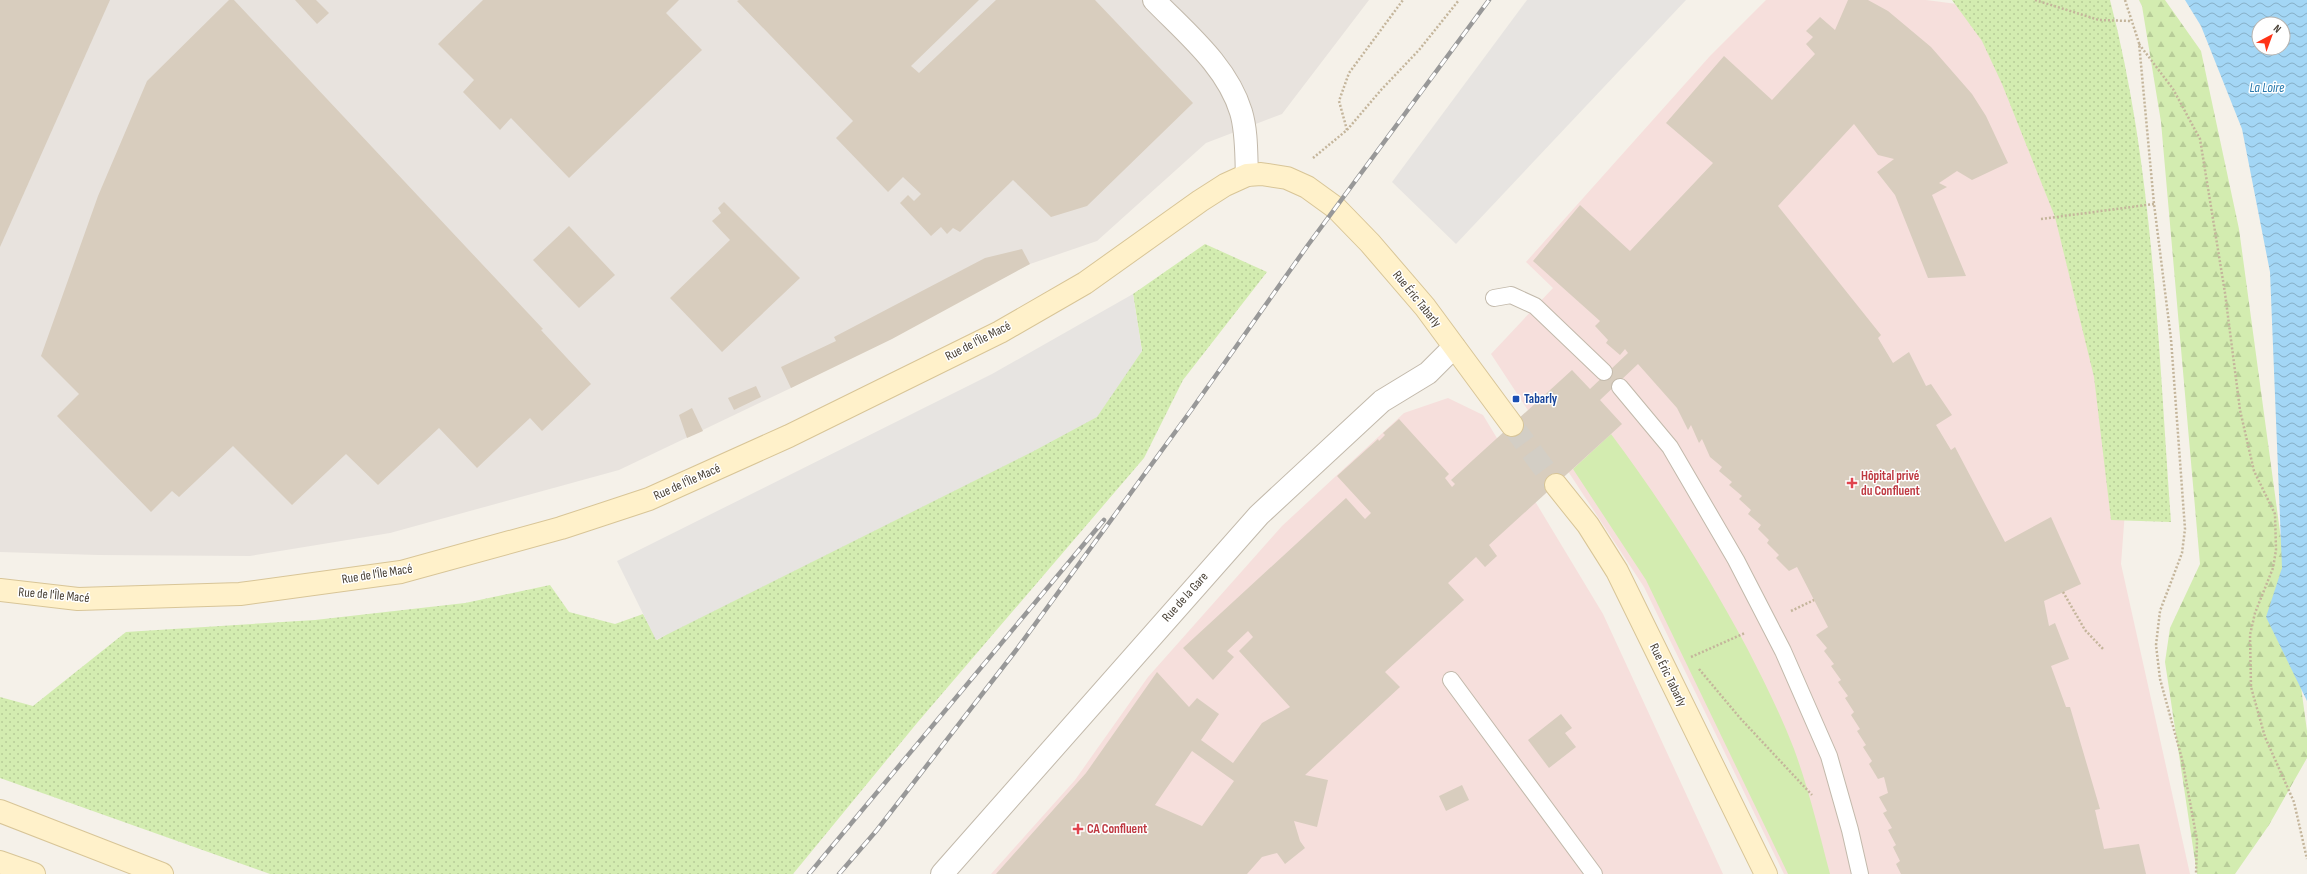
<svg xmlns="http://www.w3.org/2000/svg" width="2307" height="874" font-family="'Sofia Sans Condensed',sans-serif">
<defs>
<pattern id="grass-dots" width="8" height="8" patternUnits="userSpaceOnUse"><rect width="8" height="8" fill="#d3ecb0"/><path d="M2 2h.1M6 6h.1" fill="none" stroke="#b7cc98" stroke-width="1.8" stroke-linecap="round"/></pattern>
<pattern id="forest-firs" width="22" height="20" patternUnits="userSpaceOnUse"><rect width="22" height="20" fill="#d3ecb0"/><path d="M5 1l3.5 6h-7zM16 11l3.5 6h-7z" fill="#b7cc98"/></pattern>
<pattern id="water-waves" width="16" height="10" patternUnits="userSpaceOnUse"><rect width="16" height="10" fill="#a3d6f5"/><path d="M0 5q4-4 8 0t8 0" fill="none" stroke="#87afc7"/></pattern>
</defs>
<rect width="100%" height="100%" fill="#f5f1e9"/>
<path fill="#e8e3de" d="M0,0h1369l-87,114 -76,29 -109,98 -67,23 -239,124 -172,82 -229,63 -140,23 -152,-1 -98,-3z"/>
<g fill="#f6dfdc">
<path d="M1766,0h160l62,8 144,411 -11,145 69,310h-406l-140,-287 -153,-233 62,-66 -27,-26 184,-206z"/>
<path d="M1448,398l35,17 120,199 120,260h-732l84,-94 73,-103 134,-151 122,-113z"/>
</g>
<g fill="url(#grass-dots)">
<path d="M1952,0h158c44,170 48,347 61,522l-60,-2 -17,-143 -39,-160 -53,-133 -20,-43z"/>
<path d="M1205,244l62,28 -84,108 -39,78 -227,265 -124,151h-523l-270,-96v-81l33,9 93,-74 189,-12 150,-17 85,-18 19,27 46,12 28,-10 14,26 485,-289 -9,-57z"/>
</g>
<path fill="url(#forest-firs)" d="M2139,0h26l36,51 38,178 68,502v27l-38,67 -34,49h-38l-32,-212 5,-34 30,-64 -39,-442 -19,-116z"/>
<path fill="#d3ecb0" d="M1611,434c51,68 96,139 136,214 17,33 34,67 47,101 15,41 25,83 36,125h-42l-142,-294 -73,-111z"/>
<g fill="#e7e4e1">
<path d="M1527,0h159l-230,244 -64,-62z"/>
<path d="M1133,294l9,57 -45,66 -65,35 -376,188 -39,-79 375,-187z"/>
</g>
<path fill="url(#water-waves)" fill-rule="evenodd" d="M2185,0h122v701l-41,-84 16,-49 -12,-296 -28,-143 -41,-103zM2259,24h24v24h-24z"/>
<g fill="#d8cdbe" fill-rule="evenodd">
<path d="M0,0h110l-110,247z"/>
<path d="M229,0h5l309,329 -2,1 50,54 -49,47 -12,-13 -53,50 -38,-40 -61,57 -32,-31 -54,51 -59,-59 -54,51 -7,-6 -21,21 -94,-96 22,-22 -38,-38 57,-160 49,-115z"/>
<path d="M295,0h21l13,13 -12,11z"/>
<path d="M483,0h196l-13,13 36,37 -133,128 -58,-60 -11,12 -37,-38 11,-12 -36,-36z"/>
<path d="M739,0h240l-68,66 8,7 77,-73h99l98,103 -106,103 -36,11 -38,-37 -53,52 -7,-4 -6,6 -6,-7 -10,9 -31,-33 8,-8 6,6 7,-7 -18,-17 -15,15 -52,-54 17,-17 -116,-120z"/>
<path d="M1848,0h20l20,11 43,36 41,47 14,22 22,47 -36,17 -15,-9 -18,12 8,4 -15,8 34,81 -38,2 -33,-83 -18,-23 17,-13 -16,-4 -24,-31 -76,82 103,129 -3,3 15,25 16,-11 17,34 5,-2 21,31 -16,10 15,25 4,-3 50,95 46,-25 30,67 -37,17 5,25 6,-3 14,36 -18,7 15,41h4l30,102 -5,1 9,39 35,-5 7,30h-245l-5,-10 4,-3 -7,-14 3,-2 -8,-15 4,-2 -9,-15 4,-2 -8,-14 9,-4 -4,-16 -6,2 -9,-15 3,-3 -9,-14 3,-2 -9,-14 3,-2 -9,-14 3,-3 -9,-14 3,-2 -10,-14 3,-2 -10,-14 3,-2 -10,-13 3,-3 -11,-13 12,-8 -31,-60 -8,4 -13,-13 3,-3 -12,-12 2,-3 -11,-11 3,-4 -13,-11 3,-4 -12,-11 3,-3 -13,-11 3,-3 -13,-11 3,-4 -12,-10 -8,-18 -3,4 -8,-18 -3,5 -11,-22 -39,-44 -38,36 22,24 -133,121 8,11 -12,11 -9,-10 -28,26 16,17 -79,72 15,15 -95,88 23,5 -11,47 -23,-6 6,20 5,7 -20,16 -8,-11 -15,4 -15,17h-251l90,-101 71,-101 32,35 8,-9 22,16 -18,26 32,23 29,-40 28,-16 -51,-56 14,-14 -5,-6 -21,20 7,6 -21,23 -30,-32 163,-150 19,21 6,-6 -34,-37 41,-37 1,2 6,-6 -2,-2 16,-14 50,55 -4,4 7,9 3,-3 -4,-4 121,-110 18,19 38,-36 -3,-4 -5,6 -14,-12 2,-3 -13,-14 5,-5 -67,-60 47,-56 50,46 83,-88 -47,-40 58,-67 48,44 43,-46 -9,-10 7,-7 -7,-6 14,-14 15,13zM1192,751l42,30 -32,45 -47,-21z"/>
<path d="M724,202l76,76 -78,74 -52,-54 60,-58 -18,-19 9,-8 -3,-5z"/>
<path d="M569,226l46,49 -36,33 -46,-48z"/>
<path d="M1022,249l8,15 -138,75 -101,49 -10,-21 55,-26 -2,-4 151,-79z"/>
<path d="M756,386l5,11 -27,13 -6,-12z"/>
<path d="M692,408l11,23 -16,7 -8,-23z"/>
<path d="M1561,714l11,14 -7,5 11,14 -27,21 -21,-28z"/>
<path d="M1462,785l7,15 -23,11 -7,-15z"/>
</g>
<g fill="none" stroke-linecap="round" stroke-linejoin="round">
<path stroke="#d3cec5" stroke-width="22" stroke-dasharray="22 11" stroke-linecap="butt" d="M1512,425l44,60"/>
<g stroke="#c2b9ab" stroke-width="18">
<g id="lane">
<path d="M1494,298l17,-3 24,11 69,66"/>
<path d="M1620,387l50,60 66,113 47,91 46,105 21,74 10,44"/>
<path d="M1451,680l143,194"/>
</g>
</g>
<g stroke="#c2b9ab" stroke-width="24">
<g id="street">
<path d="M1154,0c32,33 73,66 87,112 6,20 5,42 6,63"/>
<path d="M942,874l317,-359 123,-114 46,-28 26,-26"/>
</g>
</g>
<g stroke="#d8c597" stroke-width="24">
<g id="secondary">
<path d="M1556,485l32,40 29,46 149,303"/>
<path d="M0,590l78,9 162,-5 161,-22 160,-44 88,-29 140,-63 211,-104 85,-49 115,-82 25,-16 22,-10 14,-1 26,4 20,9 29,21 34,35 55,64 87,118"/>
<path d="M0,811l162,63"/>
<path d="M0,862l34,12"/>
</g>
</g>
<g stroke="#c4b59b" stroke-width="2.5" stroke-dasharray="2 2" stroke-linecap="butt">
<path d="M2035,0l64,20 32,1"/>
<path d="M2125,0l14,43 15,161 17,135 14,190 -3,24 -22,58 -4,34 4,34 22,80 15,81 -1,34"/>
<path d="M2139,44l34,45 27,50 25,154 15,117 14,61 21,43 1,36 -3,18 -18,45 -5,22 1,52 14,50 29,65 13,57"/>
<path d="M1347,130l-8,-29 10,-28 54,-73"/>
<path d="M1313,158l34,-28 34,-40 38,-40 40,-50"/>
<path d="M2041,219l113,-15"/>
<path d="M2063,592l22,38 19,20"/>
<path d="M1791,611l23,-11"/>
<path d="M1691,657l54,-24"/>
<path d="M1699,669l41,49 72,77"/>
</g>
<use href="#lane" stroke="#fff" stroke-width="16"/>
<use href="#street" stroke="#fff" stroke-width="22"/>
<use href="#secondary" stroke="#fff1ca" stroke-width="22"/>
<g stroke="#989898" stroke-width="4.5">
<g id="rail">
<path d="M809,874l295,-354"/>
<path d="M839,874l38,-44 140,-181 175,-240 116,-164 181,-245"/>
</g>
</g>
<use href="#rail" stroke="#fff" stroke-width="3" stroke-dasharray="9" stroke-linecap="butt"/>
</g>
<rect fill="#1a4fb4" stroke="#fff" stroke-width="1.5" x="1512" y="395" width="8" height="8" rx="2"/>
<g fill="#e0444e" stroke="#fff" stroke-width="1.5">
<path d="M1850 477h4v4h4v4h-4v4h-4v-4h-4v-4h4z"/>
<path d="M1076 823h4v4h4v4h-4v4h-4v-4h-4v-4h4z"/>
</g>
<g text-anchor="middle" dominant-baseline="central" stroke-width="3" stroke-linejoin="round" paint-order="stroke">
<g font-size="13" fill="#4a4237" stroke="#fff">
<text transform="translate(1417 299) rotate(51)">Rue Éric Tabarly</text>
<text transform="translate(978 341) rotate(-27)">Rue de l'Île Macé</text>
<text transform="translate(687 482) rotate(-24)">Rue de l'Île Macé</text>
<text transform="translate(377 574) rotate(-9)">Rue de l'Île Macé</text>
<text transform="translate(54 595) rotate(5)">Rue de l'Île Macé</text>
<text transform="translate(1185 597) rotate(-48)">Rue de la Gare</text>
<text transform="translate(1668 675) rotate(64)">Rue Éric Tabarly</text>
</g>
<g font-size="13" font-weight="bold" fill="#164399" stroke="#fff" text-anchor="start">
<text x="1524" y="399">Tabarly</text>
</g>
<g font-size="13" font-weight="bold" fill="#be3a42" stroke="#fff" text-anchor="start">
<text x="1861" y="476">Hôpital privé<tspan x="1861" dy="15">du Confluent</tspan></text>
<text x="1087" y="829">CA Confluent</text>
</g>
<g font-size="14" font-style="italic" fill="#2778ac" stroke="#fff">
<text x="2267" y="87">La Loire</text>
</g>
</g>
<g transform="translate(2271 36) rotate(41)"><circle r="19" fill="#ffffff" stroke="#b7b3af"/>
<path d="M0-3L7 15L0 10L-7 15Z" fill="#ff3317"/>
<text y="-6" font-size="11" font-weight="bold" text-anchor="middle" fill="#4a4237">N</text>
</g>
</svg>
